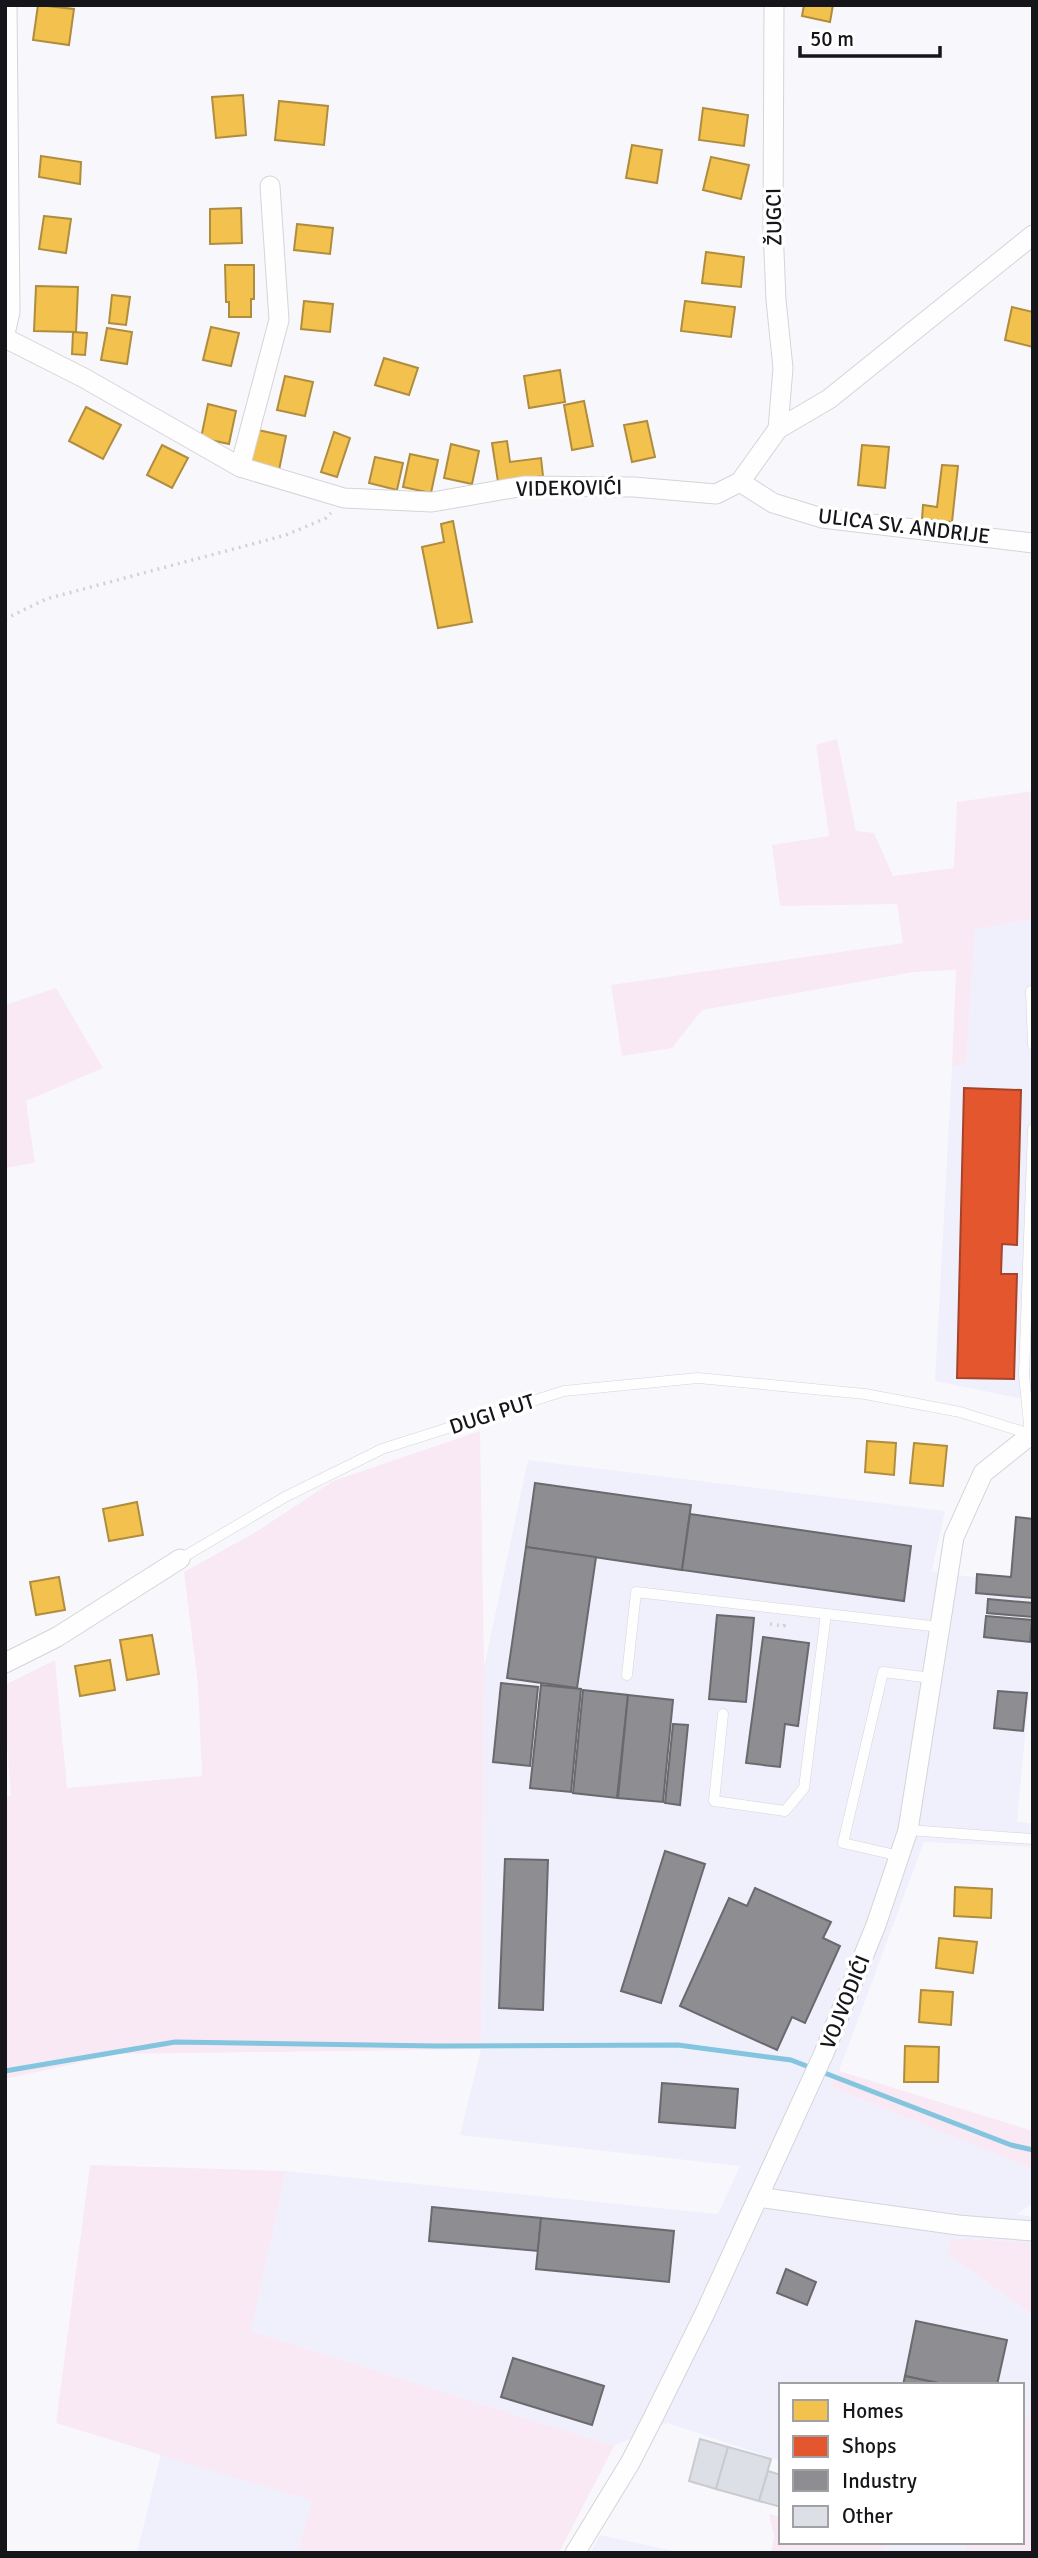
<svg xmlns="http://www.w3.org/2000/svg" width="1038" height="2558" font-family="Signika,sans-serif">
<rect width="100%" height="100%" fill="#f8f8fc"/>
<g fill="#f0f0fd">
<path d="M1033,919v482l-98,-20 17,-314 14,-3 9,-134z"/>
<path d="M528,1460l417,51 -13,60 101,15v64l-16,172 16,1v24l-109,-5 -85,229 -8,16 202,82v35l-17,10 17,3v26l-82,-5 -4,16 86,61v79l-11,49v-58h-241v76l-114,-38 -53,23 -363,-115 35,-160 432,43 22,-48 -280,-31 21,-86 3,-382z"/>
<path d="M161,2454l151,47 -15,52h-160z"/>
<path d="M600,2535l84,18h-94z"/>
<path d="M885,2542h81l-2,11h-81z"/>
</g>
<g fill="#f9e9f4">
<path d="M837,739l19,92 18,2 19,43 61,-8 3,-66 76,-11v128l-58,11 -9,134 -14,3 4,-97 -42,2 -212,38 -30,38 -50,8 -11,-71 292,-42 -6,-39 -117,2 -8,-61 57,-9 -13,-91z"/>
<path d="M56,988l47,80 -77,33 9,62 -30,5v-163z"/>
<path d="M480,1431l4,236 -3,382 -363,5 -113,25v-282l6,-1 -6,-75v-36l50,-25 12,128 135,-12 -4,-92 -14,-112 72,-40 77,-51z"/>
<path d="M839,2071l194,60v38l-202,-82z"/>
<path d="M90,2165l196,6 -35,160 363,115 -55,107h-262l15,-52 -256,-78z"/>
<path d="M951,2238l82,5v72l-86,-61z"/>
<path d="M1033,2394v159h-69l2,-11h56v-99z"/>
<path d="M769,2514l12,3v25h104l-2,11h-112l3,-17z"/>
</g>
<g fill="#f2c14e" stroke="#b08d3e" stroke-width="2">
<path d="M38,5l36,4 -5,36 -36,-5z"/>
<path d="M804,5h29l-3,17 -28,-6z"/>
<path d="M243,95l3,40 -30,3 -4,-41z"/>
<path d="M279,101l49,5 -4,39 -49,-5z"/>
<path d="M703,108l45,7 -4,31 -45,-6z"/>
<path d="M632,145l30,5 -5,33 -31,-5z"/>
<path d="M41,156l40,6 -1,22 -41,-7z"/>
<path d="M711,157l38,8 -8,34 -38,-9z"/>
<path d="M241,208l1,35 -32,1v-35z"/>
<path d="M44,216l27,3 -5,34 -27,-4z"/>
<path d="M297,224l36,4 -3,26 -36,-4z"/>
<path d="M706,252l38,5 -3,30 -39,-4z"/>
<path d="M225,265h29v34h-3v18h-22v-15h-3z"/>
<path d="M36,286l42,1 -2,45 -42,-1z"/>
<path d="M112,295l18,2 -4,28 -17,-2z"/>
<path d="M304,301l29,3 -3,28 -29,-3z"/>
<path d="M685,301l50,6 -4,30 -50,-6z"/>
<path d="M1012,307l21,5v35l-28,-7z"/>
<path d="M211,327l28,6 -8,33 -28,-6z"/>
<path d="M107,328l25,4 -5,32 -26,-4z"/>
<path d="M73,332l14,1 -2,22 -13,-1z"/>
<path d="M384,358l34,10 -9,27 -34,-10z"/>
<path d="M560,370l5,32 -36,6 -5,-32z"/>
<path d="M285,376l28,6 -8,34 -28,-6z"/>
<path d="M584,401l9,45 -21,4 -8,-45z"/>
<path d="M208,404l28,7 -7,33 -28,-6z"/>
<path d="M86,407l35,18 -18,34 -34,-18z"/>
<path d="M647,421l8,36 -23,5 -8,-37z"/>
<path d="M258,430l28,6 -7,34 -29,-7z"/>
<path d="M334,432l16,6 -13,39 -16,-5z"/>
<path d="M507,441l3,21 31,-4 2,18 -45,6 -6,-39z"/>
<path d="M451,444l28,7 -7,33 -28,-6z"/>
<path d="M162,445l26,13 -16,30 -25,-13z"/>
<path d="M862,445l27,2 -4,41 -27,-3z"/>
<path d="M410,454l28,6 -7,33 -28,-6z"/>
<path d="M375,457l28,6 -6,27 -28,-7z"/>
<path d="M942,465l16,1 -6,56 -30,-3 1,-14 14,2z"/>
<path d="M453,521l19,101 -34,6 -16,-81 22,-5 -3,-18z"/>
<path d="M867,1441l29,2 -2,32 -29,-3z"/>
<path d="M914,1443l33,3 -4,40 -33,-3z"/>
<path d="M137,1502l6,33 -34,6 -6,-32z"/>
<path d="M59,1577l6,33 -29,5 -6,-33z"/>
<path d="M152,1635l7,39 -32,6 -7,-40z"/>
<path d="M110,1660l5,30 -35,6 -5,-30z"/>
<path d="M955,1887l37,2 -1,29 -37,-2z"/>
<path d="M939,1938l38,4 -4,31 -37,-5z"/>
<path d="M921,1990l32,2 -2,33 -32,-3z"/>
<path d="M905,2046l34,1 -1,35h-34z"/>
</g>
<path fill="#e4572e" stroke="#a64328" stroke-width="2" d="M964,1088l57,2 -4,155 -15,-1 -1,30h16l-3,105 -57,-1z"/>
<g fill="#8d8d92" stroke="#69696e" stroke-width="2">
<path d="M535,1483l156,22 -9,65 -156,-23z"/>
<path d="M690,1514l221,32 -7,55 -222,-31z"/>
<path d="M1016,1517l17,2v79l-57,-5 1,-19 34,3z"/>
<path d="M526,1547l70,10 -19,131 -70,-10z"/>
<path d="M988,1599l45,4v14l-46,-4z"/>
<path d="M717,1615l37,3 -8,84 -37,-3z"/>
<path d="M986,1616l46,4 -2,22 -46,-5z"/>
<path d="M763,1637l46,6 -11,83 -13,-2 -5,43 -34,-4z"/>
<path d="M501,1683l37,4 -8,79 -37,-4z"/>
<path d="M541,1685l40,4 -10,103 -41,-4z"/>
<path d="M583,1690l45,5 -11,103 -44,-5z"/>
<path d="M998,1691l29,2 -4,38 -29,-3z"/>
<path d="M628,1695l45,5 -10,102 -45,-4z"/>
<path d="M673,1724l15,1 -8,80 -15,-2z"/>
<path d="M665,1851l40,13 -44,139 -40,-12z"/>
<path d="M505,1859l43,1 -5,150 -44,-2z"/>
<path d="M755,1888l76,34 -8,16 17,8 -35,77 -13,-6 -15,33 -97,-44 49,-108 18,8z"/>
<path d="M662,2083l76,6 -3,39 -76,-6z"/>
<path d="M432,2207l109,11 -3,33 -109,-10z"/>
<path d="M541,2218l133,13 -5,51 -133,-13z"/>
<path d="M786,2269l30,13 -9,23 -30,-12z"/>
<path d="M916,2321l91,19 -10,45h-50l-42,-9z"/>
<path d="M513,2358l91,28 -12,39 -91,-28z"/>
<path d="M905,2376l33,7 -1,2h-34z"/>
</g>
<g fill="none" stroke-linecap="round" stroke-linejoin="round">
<path stroke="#83c4df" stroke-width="5" d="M5,2071l170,-29 263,4 240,-1 113,15 220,85 22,5"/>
</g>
<g fill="#dcdfe6" stroke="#c9cbcf" stroke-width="2">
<path d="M700,2439l28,8 -12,42 -27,-8z"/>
<path d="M728,2447l43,12 -12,42 -43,-12z"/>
<path d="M768,2471l13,4v32l-22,-6z"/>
</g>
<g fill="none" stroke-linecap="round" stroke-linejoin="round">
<g stroke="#d4d4d9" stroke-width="11">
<g id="lane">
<path d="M1031,991l2,54"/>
<path d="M180,1559l105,-62 97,-48 182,-58 134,-13 167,16 95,18 70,22 -6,-59 9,-246"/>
<path d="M627,1675l9,-83 304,35"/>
<path d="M723,1714l-9,87 71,10 19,-23 22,-174"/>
<path d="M908,1830l125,9"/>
<path d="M900,1856l-57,-13 40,-171 49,6"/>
</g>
</g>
<g stroke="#d4d4d9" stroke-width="21">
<g id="street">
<path d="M774,5l-1,222 3,73 7,68 -5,61"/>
<path d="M5,334l5,-22 -3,-307"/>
<path d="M5,338l79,40 156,89 104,31 88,4 92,-16 110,1 82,7 24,-12 38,-53 51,-30 204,-164"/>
<path d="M240,467l39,-147 -9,-134"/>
<path d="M740,482l33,21 49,15 211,25"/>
<path d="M5,1663l52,-26 123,-78"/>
<path d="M758,2197l200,28 75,6"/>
<path d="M575,2553l55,-90 22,-43 53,-107 119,-260 52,-128 32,-95 46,-293 29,-64 50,-40"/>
</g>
</g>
<g stroke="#d2d2d3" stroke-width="3.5" stroke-dasharray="2 5" stroke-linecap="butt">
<path d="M5,619l41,-20 240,-64 40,-17 5,-5"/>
<path d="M770,1624l14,2 1,-4"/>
</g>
<use href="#lane" stroke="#fefeff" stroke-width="10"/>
<use href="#street" stroke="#fefeff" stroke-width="19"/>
</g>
<g text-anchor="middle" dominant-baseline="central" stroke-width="7" stroke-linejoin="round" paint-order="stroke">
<g font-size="21" fill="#15151a" stroke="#fff">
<text transform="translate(774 217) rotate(-91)">ŽUGCI</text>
<text transform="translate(569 488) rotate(-1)">VIDEKOVIĆI</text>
<text transform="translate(904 526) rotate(7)">ULICA SV. ANDRIJE</text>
<text transform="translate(492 1414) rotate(-18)">DUGI PUT</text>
<text transform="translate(845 2002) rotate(-68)">VOJVODIĆI</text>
</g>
</g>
<rect width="1038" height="2558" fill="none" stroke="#15151a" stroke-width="14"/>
<rect x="779" y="2383" width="245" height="161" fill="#ffffff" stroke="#a1a1a3" stroke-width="2"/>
<rect x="793" y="2400" width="35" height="21" fill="#f2c14e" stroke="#a1a1a3" stroke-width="2"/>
<text x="842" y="2418" font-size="21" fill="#15151a">Homes</text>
<rect x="793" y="2436" width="35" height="21" fill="#e4572e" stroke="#a1a1a3" stroke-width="2"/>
<text x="842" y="2453" font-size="21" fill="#15151a">Shops</text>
<rect x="793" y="2470" width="35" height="21" fill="#8d8d92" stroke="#a1a1a3" stroke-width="2"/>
<text x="842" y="2488" font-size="21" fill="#15151a">Industry</text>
<rect x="793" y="2506" width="35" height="21" fill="#dcdfe6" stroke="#a1a1a3" stroke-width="2"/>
<text x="842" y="2523" font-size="21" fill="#15151a">Other</text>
<path d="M800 46v10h140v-10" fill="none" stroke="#15151a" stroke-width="3.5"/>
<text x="810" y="46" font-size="21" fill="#15151a" stroke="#ffffff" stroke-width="5" paint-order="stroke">50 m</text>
</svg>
